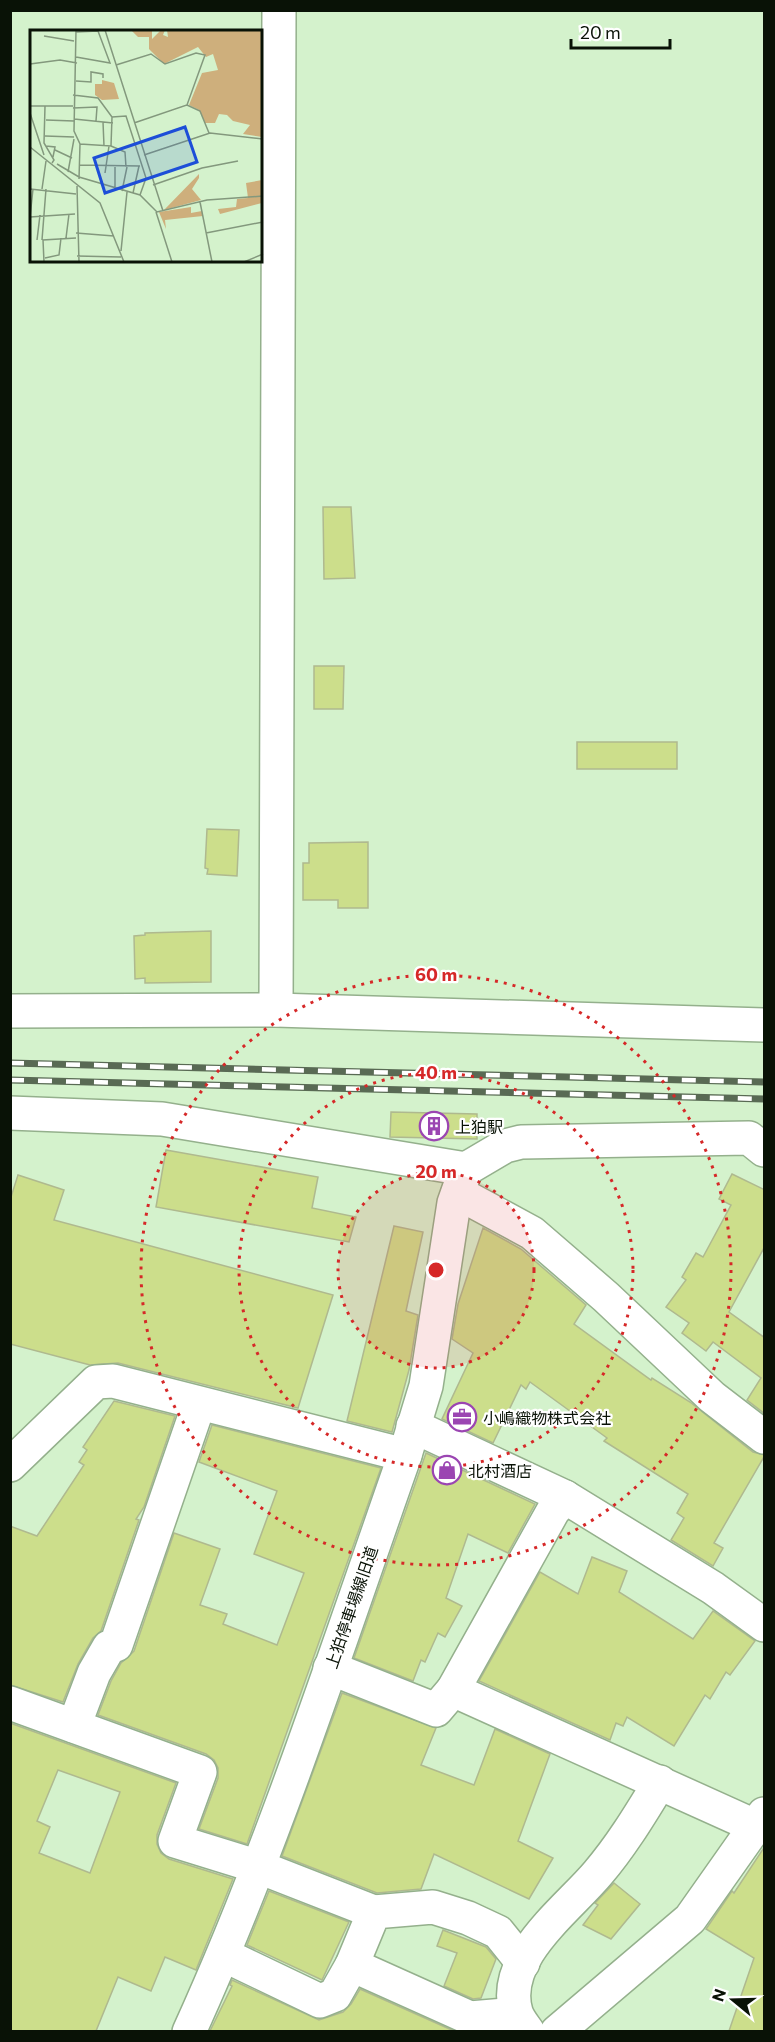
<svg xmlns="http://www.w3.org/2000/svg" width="775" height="2042" font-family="Commissioner,'Noto Sans JP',sans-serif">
<rect width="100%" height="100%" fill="#d4f2cc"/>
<g fill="#ccde8b" stroke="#afb98f" stroke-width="1.5" fill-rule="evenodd">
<path d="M323,507h28l4,71 -31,1z"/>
<path d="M314,666h30l-1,43h-29z"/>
<rect x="577" y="742" width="100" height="27"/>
<path d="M207,829l32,1 -2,46 -30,-2 1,-5 -3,-1z"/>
<path d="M368,842v66h-30v-8h-35v-37h6v-20z"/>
<path d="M211,931v51l-66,1v-5l-10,1 -1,-43 11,-1v-2z"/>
<path d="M391,1112l86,2v25l-87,-2z"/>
<path d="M166,1150l152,27 -6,31 44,9 -7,25 -193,-35z"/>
<path d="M732,1174l33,16v56l-36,66 36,26v76l-18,-14 14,-22 -48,-36 -7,9 -24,-18 7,-10 -23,-16 20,-27 -4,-3 14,-24 7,4 28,-52 -12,-6z"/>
<path d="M18,1175l46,15 -10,30 279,75 -35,113 -180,-45 -28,2 -80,-21v-144z"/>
<path d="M394,1226l29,6 -17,79 12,4 -9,55 -17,62 -45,-11z"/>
<path d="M483,1228l38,21 65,56 -12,19 77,56 1,-2 38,24 63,50 12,3 -51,88 9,5 -10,18 -42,-26 13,-22 -7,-5 11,-19 -84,-53 3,-3 -77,-56 -4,7 -5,-4 -28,58 -51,-24 31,-66 -21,-14 6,-35z"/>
<path d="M114,1401l61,15 -31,91 -8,12 3,1 -38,111 -8,7 -15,26 -15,38 -53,-17v-159l27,10 47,-71 -5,-3 8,-12 -4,-3z"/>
<path d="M212,1425l169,43 -134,376 -48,-15 19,-51v-10l-4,-8 -8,-6 -108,-39 13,-34 10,-18 13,-12 40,-118 46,16 -20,56 27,9 -4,10 54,21 27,-72 -50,-19 23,-63 -78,-29z"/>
<path d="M426,1453l109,51 -27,49 -40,-19 -22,64 16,8 -17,31 -7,-4 -13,29 -4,-2 -8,21 -59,-23z"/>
<path d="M592,1557l35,14 -8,21 74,47 20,-28 42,30 -25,34 -4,-3 -16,27 -5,-4 -31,51 -47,-29 -4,9 -7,-3 -6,17 -131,-59 61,-109 38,22z"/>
<path d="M342,1693l94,35 -15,37 53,20 21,-56 55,25 -32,87 35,17 -24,41 -95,-45 -13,35 -44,4 -95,-37z"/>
<path d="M10,1723l166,60 -19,52v9l4,9 8,6 64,20 -37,91 -31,-13 -14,34 -33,-14 -22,54h-86zM58,1770l62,22 -30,81 -51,-20 11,-26 -13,-6z"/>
<path d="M765,1846v185h-36l25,-73 -48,-29 26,-38 2,2z"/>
<path d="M614,1883l26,21 -29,35 -28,-14 15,-20 -3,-2z"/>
<path d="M269,1891l80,31 -27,58 -75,-35z"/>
<path d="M443,1930l43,17 10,12 -15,39 -8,1 -29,-13 13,-33 -20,-7z"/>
<path d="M232,1980l87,40 24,-8 8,-8 9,-15 94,42h-244l22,-45 -2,-1z"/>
</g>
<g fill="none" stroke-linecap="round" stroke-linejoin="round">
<g stroke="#94b08c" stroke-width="36">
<g id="minor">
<path d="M10,1011l266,-1 488,15"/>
<path d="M10,1113l152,6 304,50 39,-23 16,-4 228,-4 15,12"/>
<path d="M458,1193l74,40 74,64 106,100 52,40"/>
<path d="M413,1426l152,71 148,91 51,37"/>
<path d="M10,1465l86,-83 17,-1 292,74"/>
<path d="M330,1668l106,42 17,-20 304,137"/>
<path d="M453,1690l100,-179 12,-14"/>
<path d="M10,1703l190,69 -25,69 84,26 115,45"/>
<path d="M74,1726l20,-53 15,-26 7,-2 83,-241"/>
<path d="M224,1955l96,46 15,-6 17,-30 22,-53 59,-5 35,11 30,14 25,31"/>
<path d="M352,1965l118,53 46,-4"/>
<path d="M189,2032c85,-187 148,-384 216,-577l21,-69 28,-183 12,-34"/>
<path d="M528,2032c-4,-6 -10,-13 -12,-20 -16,-54 51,-102 82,-139 24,-28 43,-60 62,-91"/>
<path d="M557,2032l133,-113 74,-105"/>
</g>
</g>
<g stroke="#94b08c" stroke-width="36">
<path id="tertiary" d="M276,1010l3,-1000"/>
</g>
<use href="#minor" stroke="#fff" stroke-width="33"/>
<use href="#tertiary" stroke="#fff" stroke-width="33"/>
<g stroke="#596a54" stroke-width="7">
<g id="rail">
<path d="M10,1063l754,19"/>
<path d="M10,1080l754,19"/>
</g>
</g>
<use href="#rail" stroke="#fff" stroke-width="4.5" stroke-dasharray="14" stroke-linecap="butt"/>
</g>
<circle cx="436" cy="1270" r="98" fill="#d62828" fill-opacity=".12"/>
<g fill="none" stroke="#d62828" stroke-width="3" stroke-dasharray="3 6">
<circle cx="436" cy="1270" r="98"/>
<circle cx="436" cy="1270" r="197"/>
<circle cx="436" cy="1270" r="295"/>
</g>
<defs>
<g id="building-ring" transform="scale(1.5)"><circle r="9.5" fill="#fff" stroke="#9b45b2" stroke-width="1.5"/><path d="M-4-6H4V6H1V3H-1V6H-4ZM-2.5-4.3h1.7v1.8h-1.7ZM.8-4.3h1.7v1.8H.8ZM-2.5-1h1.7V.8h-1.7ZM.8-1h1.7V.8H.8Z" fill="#9b45b2"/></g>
<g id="office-ring" transform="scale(1.5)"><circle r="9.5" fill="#fff" stroke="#9b45b2" stroke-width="1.5"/><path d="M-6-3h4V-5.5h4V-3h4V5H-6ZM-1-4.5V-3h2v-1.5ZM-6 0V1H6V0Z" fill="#9b45b2"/></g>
<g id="shop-ring" transform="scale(1.5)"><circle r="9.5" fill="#fff" stroke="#9b45b2" stroke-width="1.5"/><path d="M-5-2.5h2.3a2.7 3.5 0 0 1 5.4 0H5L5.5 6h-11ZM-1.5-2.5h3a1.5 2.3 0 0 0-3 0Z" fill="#9b45b2"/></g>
</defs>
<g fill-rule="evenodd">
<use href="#building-ring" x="434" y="1126"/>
<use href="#office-ring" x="462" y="1417"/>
<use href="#shop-ring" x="447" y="1470"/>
</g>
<g text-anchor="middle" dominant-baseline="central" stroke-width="4.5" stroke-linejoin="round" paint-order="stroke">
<g font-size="16" fill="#091206" stroke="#fff" text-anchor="start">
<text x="455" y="1126">上狛駅</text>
<text x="483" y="1417">小嶋織物株式会社</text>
<text x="468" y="1470">北村酒店</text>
</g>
<g font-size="16" fill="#091206" stroke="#fff">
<text transform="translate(351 1607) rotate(-71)">上狛停車場線旧道</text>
</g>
</g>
<g transform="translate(30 30)">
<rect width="232" height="232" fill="#d4f2cc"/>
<path d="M101,0h21v9l9,-9h4l-2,5 5,2 -1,-7h95v107l-19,-3 7,-9 -17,-4 -6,-6 -8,-1 -4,9h-10l-6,-13 -10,-5 13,-32 16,-3 -5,-16 -7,3 -8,-10 -34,17 -15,-15v-12h-11zM72,50l12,3 5,16 -17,1 -7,-5v-11h7zM169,144v4l-7,11 9,11 -37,10zM232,150v23l-42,11 -2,-5 18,-2 1,-8 23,-2 -12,1 -2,-15zM161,177v6l11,-2 1,5 -38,4 1,9 -7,-17z" fill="#ceaf7c"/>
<path fill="none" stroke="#83987d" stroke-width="1.5" d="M46,0l-2,101 6,13 -1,35M75,0l58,181M46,2l22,-1 12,32 -34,-6M14,6l30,5M0,34l30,-4 17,3M86,35l35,-11 14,10 31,-11 9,2 -18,50 -53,18M46,51l15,1v-10l12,2v4M43,65l25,3 14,19 -1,29 -31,-2M157,75l13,6 9,22M0,76h43M15,76l-1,37 10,17 -2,3M43,78l24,-1 -1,14M0,83l14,42M82,87l14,-1 20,62 -6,17M44,89l39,4M16,90l28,1M73,92l1,24M15,106l29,1M16,116l9,1 -2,10M81,116l14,6 1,15M0,117l70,56 24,59M25,120l17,8M114,125l66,-22 53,6M27,134l22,13 61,18 17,17 50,-12 56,-4M49,135l61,1M38,142l6,-33M75,143l4,-27M123,155l49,-17 36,-7M47,156l2,76M0,159l46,5M12,159l4,-28M85,159v-22M92,161l5,-24M103,163l6,-27M170,172l12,60M126,182l16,50M0,187l45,-3M0,187l3,-28M46,203l38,3M176,203l57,-11M36,208l3,-24M7,210l3,-25M12,210l4,-51M91,221l6,-59M47,226l44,1M15,228l14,-3 2,-17M14,232l-1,-22 33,-2M214,232l19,-8"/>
<path fill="#1d4ed8" fill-opacity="0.15" stroke="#1d4ed8" stroke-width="3" d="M155,97l12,35 -92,31 -11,-35z"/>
<rect width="232" height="232" fill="none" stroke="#091206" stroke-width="3"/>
</g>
<circle cx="436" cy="1270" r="9" fill="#d62828" stroke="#fff" stroke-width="3"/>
<g font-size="18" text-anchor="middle" font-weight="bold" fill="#d62828" stroke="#fff" stroke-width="4.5" stroke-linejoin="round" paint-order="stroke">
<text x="436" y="981">60 m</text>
<text x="436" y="1079">40 m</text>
<text x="436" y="1178">20 m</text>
</g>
<rect width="775" height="2042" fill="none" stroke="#091206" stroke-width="24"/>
<g transform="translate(733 2000) rotate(289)" stroke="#ffffff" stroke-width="4.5" paint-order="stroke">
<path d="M0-4.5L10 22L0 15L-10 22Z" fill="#091206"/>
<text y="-9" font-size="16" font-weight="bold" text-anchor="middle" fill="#091206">N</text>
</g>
<path d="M571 39v9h99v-9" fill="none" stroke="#091206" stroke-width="3"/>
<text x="580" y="39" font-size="18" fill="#091206" stroke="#ffffff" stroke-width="4.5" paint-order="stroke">20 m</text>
</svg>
